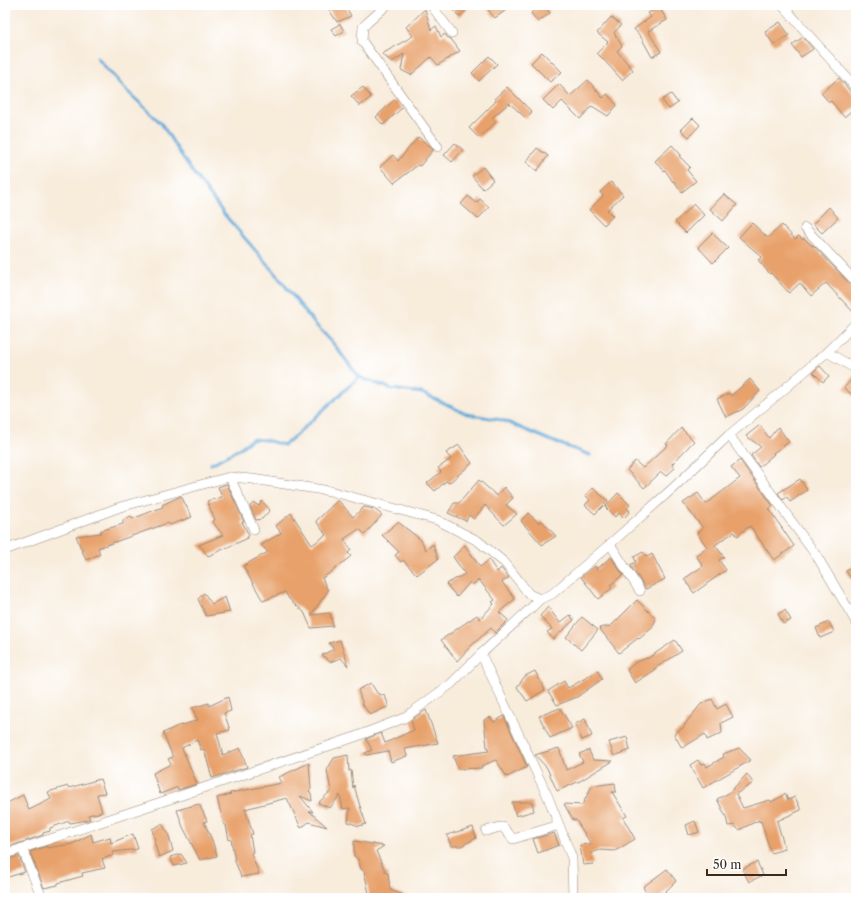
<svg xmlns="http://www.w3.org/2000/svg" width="861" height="903" font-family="'Libre Caslon Text',serif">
<rect width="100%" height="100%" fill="#fff"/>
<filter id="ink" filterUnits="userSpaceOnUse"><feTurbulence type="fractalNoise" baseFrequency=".025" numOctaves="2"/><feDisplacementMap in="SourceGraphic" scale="8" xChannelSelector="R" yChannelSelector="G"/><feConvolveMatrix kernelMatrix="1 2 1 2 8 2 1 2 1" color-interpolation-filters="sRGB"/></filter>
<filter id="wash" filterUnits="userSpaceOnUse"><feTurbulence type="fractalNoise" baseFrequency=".012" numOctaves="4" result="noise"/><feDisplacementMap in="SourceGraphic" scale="16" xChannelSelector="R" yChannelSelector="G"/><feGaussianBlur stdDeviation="0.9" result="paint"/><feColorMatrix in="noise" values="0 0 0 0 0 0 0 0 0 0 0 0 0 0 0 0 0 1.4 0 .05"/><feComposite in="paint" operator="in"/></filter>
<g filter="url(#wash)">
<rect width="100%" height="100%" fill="#f8ecdb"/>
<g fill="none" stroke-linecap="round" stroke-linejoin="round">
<g stroke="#63a9d9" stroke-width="3">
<path d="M97,58l30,33 34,32 28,44 35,47 56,65 34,44 18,19 27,35 33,12 30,4 45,21 35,6 50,21 38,14"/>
<path d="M211,464l28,-15 13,-10 13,1 19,5 11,-9 64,-59"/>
</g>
</g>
<g id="blocks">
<g fill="#e8a16b">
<path d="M326,5h19l6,11 -14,6z"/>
<path d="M450,5h13l4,5 -8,7z"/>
<path d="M484,5h18l4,5 -11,8z"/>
<path d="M541,5h3l6,8 -12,9 -7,-9z"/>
<path d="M659,7l8,13 -19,11 13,21 -9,5 -11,-20 -7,-8 17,-12 -3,-4z"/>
<path d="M425,9l6,21 5,-4 5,11 4,-3 2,3 4,2 9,12 -22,14 -7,-8 -20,18 -10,-5 3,-16 -12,8 -10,-8 31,-18 -7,-9z"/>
<path d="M611,17l10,8 -7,8 8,13 -5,5 16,19 -11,10 -18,-20 -7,-7 11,-11 -11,-9z"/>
<path d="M780,22l9,13 -15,10 -9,-13z"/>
<path d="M340,24l4,7 -8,5 -5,-7z"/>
<path d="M803,37l10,12 -12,8 -9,-12z"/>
<path d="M542,52l20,20 -12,10 -19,-19z"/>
<path d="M489,56l8,8 -18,17 -7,-8z"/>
<path d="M839,78l17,20v9l-12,10 -13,-16 -2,1 -8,-9z"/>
<path d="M588,80l15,18 4,-4 10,11 -9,11 -16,-10 -12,13 -18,-18 -9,9 -10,-10 16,-16 11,12z"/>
<path d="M363,87l8,10 -11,9 -9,-10z"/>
<path d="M507,87l25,25 -6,6 -17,-15 -17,15 4,4 -17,16 -10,-10 27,-27 -2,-2z"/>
<path d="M671,94l7,9 -9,6 -7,-9z"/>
<path d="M394,100l8,8 -19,17 -7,-8z"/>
<path d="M693,118l7,7 -11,12 -8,-7z"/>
<path d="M418,137l13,10 2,3 -13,16 -2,-1 -24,18 -14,-16 13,-12 5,6z"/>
<path d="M455,143l8,7 -11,12 -8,-7z"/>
<path d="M672,145l9,10 -2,1 11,11 -3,3 9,11 -14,11 -8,-11 -1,1 -8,-12 -1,1 -9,-10z"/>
<path d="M537,148l11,8 -11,15 -11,-9z"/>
<path d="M483,167l10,13 -10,9 -11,-13z"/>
<path d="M611,182l12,13 -16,15 6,6 -9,9 -15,-15 14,-14 -3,-4z"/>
<path d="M724,194l13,11 -14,16 -13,-12z"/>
<path d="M468,196l8,7 4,-4 9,8 -11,12 -17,-15z"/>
<path d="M694,204l10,11 -18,18 -11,-11z"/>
<path d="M829,207l9,11 -16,15 -9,-9z"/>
<path d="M752,223l16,15 14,-13 13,14 4,-3 4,4 1,-2 8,8 1,-1 39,41 4,2v27l-30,-32 -15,13 -11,-13 -11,10 -18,-20 -1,1 -12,-14 4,-3 -23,-20z"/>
<path d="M712,233l16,15 -15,15 -15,-16z"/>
<path d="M820,366l9,10 -6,6 -10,-10z"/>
<path d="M855,375h1v23l-12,-10z"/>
<path d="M750,379l10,12 -17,18 -17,8 -9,-18 12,-6 2,3z"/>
<path d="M760,425l9,13 9,-11 11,15 -16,11 1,1 -15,13 -8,-12 10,-8 -15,-11z"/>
<path d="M681,428l13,13 -22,23 3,4 -9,8 -5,-4 -17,16 -17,-18 8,-9 8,7 25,-23 -2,-1z"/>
<path d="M459,445l13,18 -23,20 -3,-2 -11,10 -8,-8 14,-11 -3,-4 13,-9 -5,-6z"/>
<path d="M740,460l33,46 -4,3 25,37 -20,14 -24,-34 -13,10 -3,-4 -19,13 9,12 -5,3 7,10 -32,23 -10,-14 19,-13 -7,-11 11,-8 -10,-14 6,-5 -20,-25 15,-10 8,11 34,-26 -9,-11z"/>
<path d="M800,479l7,11 -17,12 -3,-5 -4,3 -5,-7z"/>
<path d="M479,480l18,16 7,-9 9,11 -7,7 11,9 -13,11 -7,-7 -12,-13 -11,14 -5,-4 -3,6 -18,-8 6,-10h5z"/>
<path d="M227,484l17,38h-2l7,13 -3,4 -38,17 -9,-11 24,-10 -11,-14 3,-1 -8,-19 15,-4 -4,-10z"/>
<path d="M593,488l15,13 -13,13 -10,-9 5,-5 -5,-5z"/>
<path d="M618,493l12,12 -3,3 3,3 -6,7 -5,-5 -4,4 -10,-10z"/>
<path d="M181,496l11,21 -22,8 -2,-2 -70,25 2,6 -14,6 -10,-24 25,-3 -1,-2 23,-7v-4l8,-4 1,3 31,-12 -1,-2z"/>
<path d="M338,500l15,17 11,-10 10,2 8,6 -17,19 -6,-5 -15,10 7,11 -3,3 3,3 -17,14 -12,8 6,13 -17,24 19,-2 3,13 -22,2 -7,-16 -15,-13 -4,-7 -22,9 -20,-35 25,-14 -7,-7 20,-12 -5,-7 15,-13 21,32 14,-10 -10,-14z"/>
<path d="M262,501l8,9 -8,9 -6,1 -6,-14 4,-3 5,3z"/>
<path d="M528,513l10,9 4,-1 14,15 -14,9 -21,-24z"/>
<path d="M398,522l23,18 5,10 7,-6 5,15 -21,16 -14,-15 -2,2 -6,-7 4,-3 -17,-17z"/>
<path d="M465,545l15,22 9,-7 8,12 4,-4 8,10 -7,4 13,17 -16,13 9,8 -13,13 -4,-5 -19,17 -15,16 -16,-21 36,-25 3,4 14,-15 -2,-2 3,-2 -16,-20 -7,5 -2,-3 -13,15 -11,-13 19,-10 -12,-17z"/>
<path d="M643,552l4,5 5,-3 13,25 -19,10 -16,-24 6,-3 -2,-5z"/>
<path d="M611,557l12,18 -13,10 2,3 -14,11 -17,-22 14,-11 2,3z"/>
<path d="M856,564v22l-10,-15z"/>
<path d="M204,593l8,11 13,-7 5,15 -24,4 -8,-17z"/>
<path d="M637,600l19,19 -4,9 -13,11 -1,-1 -19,15 -20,-25 12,-2z"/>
<path d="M548,607l12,16 10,-8 4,5 -21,19 -6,-7 5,-3 -12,-13z"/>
<path d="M785,610l6,10 -8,4 -5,-10z"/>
<path d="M582,617l16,13 -17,20 -15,-13z"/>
<path d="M829,622l5,10 -14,6 -4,-10z"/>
<path d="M340,640l8,26 -7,-8 -11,4 -8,-7 12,-6 -5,-6z"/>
<path d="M675,640l7,11 -28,18 1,1 -20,13 -8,-13 9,-8 11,-4v1z"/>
<path d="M535,671l10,19 -18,11 -10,-14 8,-11z"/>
<path d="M598,671l4,8 -25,18 -20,8 -9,-14 16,-10 4,7z"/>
<path d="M371,683l6,10 8,3 4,10 -19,9 -7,-10 -5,-15z"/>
<path d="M228,697l3,14 -7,2 6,17 -13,3 6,22 17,-7 7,19 -35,11 -8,-29 -3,1 -4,-10 -15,8 15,36 -19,6v-3l-18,7 -7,-21 18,-9 -3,-5 5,-2 -10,-24 17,-8v1l18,-6 -6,-12 17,-5v3z"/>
<path d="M712,699l5,10 9,-5 7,13 -12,6 1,10 -15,7 -2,-6 -23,14 -8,-14 10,-7 1,-3 16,-20z"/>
<path d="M560,708l12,20 -22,10 -11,-22z"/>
<path d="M426,710l12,33 -33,6 2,7 -16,6 -3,-11 -22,4 -1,-2 7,-3 -6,-11 15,-6 4,10 29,-13 -3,-10z"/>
<path d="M504,716l23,51 -20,10 -11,-17 -15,6 1,2 -24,1 -5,-13 36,-5 -2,-4 -3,-27 6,-3 4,5z"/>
<path d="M585,719l7,17 -10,4 -7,-16z"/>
<path d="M627,737l3,13 -16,6 -5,-14z"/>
<path d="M559,748l7,22 17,-8 -4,-8 10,-4 4,10 20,1 -33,20 -23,10 -10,-23 -12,-13z"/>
<path d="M739,748l12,12 -48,28 -13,-23 8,-5 3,5 4,-2 2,4 17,-10 -1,-3z"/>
<path d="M348,755l1,16 2,-1 2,18 1,-3 5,18 7,21 -7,2 -11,-4 2,-14 -7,1 -3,-14 -10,13 -12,-5 13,-12 -4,-21 7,-12z"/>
<path d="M309,763l2,26 -2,2 2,2 1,8 -12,-5 13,16 -4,-1 18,16 -18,-5 -8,6 -14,-30 -42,11 8,25 -3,1 3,17 -2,1 8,21 -18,3 -6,-16 -4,-22 -2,1 -3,-15h-2l-7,-27 14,-4 -1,-1 52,-10 -3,-6z"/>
<path d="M747,774l6,9 -17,11 7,14 27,-8 1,2 10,-5 4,-4 3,7 7,-3 6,13 -24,11 8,28 -14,4 -10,-32 -2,1v-2l-20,10 -5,-5 -6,1 -2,-9 -9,-18 12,-6z"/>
<path d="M100,779l5,14 -8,1 5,18 -14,3 2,4 -2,1 -18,3 -1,-2 -19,7v3l-7,2v2l-38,13v-44l18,-9 6,15 22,-11 -3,-7 20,-6 1,2z"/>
<path d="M615,783l1,9h-4l15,24 -4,2 12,21 -20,12 -15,-1 -9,3 2,11 -10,1 -3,-20 11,-1 -15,-24h-3l-9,-16 18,1 10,-19z"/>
<path d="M512,802h20l2,9 -18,5z"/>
<path d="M199,804l8,17 -3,1 8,18 5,16 -17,4 -17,-33 -6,-17z"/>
<path d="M695,821l4,11 -10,3 -3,-10z"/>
<path d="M162,824l6,9 5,18 -14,6 -5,-15 1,-1 -3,-12z"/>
<path d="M473,827l3,11 -15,8h-10l-4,-11z"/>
<path d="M554,833l5,12 -21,8 -5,-14z"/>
<path d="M91,834l2,8 17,-5 1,6 22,-9 5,15 -25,3 1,3 -12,4 3,9 -23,5 1,3 -25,7v2l-14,3 -14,-36 17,-6v2l25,-4z"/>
<path d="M354,841l30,5 -8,5 10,22h2l2,17 19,7v1h-39l-6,-27 -3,-2 -3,-10 -4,-3z"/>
<path d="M181,854l6,9 -13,3 -4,-9z"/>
<path d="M19,856l6,16 -20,6v-18z"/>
<path d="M757,862l6,13 -14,7 -7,-13z"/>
<path d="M667,869l9,12 -17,17h-10l-6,-11z"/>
</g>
</g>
</g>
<g filter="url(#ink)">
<use href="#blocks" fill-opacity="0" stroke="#9a8b7c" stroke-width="1"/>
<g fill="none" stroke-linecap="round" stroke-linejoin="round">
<g stroke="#9a8b7c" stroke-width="10">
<g id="minor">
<path d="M387,5l-20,18 -4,4 -1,14 76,106"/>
<path d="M431,5l21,28"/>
<path d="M782,5l74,83"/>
<path d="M805,228l51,54"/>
<path d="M827,352l29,17"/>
<path d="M729,435l89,123 38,64"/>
<path d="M230,477l24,53"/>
<path d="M610,544l30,47"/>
<path d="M5,550l115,-43 98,-27 12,-3 22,2 78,12 107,29 41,21 27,22 24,31 11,5 12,-5 58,-50 62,-55 57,-54 52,-43 46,-40 29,-29"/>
<path d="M481,654l67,143 24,61 1,40"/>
<path d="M486,831l14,-4h3l10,12 46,-14"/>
<path d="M22,848l20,50"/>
<path d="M5,854l237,-79 113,-38 49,-19 47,-34 30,-30 51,-47 8,-8"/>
</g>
</g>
<use href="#minor" stroke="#fff" stroke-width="9"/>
</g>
</g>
<rect width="861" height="903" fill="none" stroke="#fff" stroke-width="20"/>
<path d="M707 869v6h79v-6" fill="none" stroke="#3b2a1e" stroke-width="2"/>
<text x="713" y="869" font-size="12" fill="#3b2a1e" stroke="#ffffff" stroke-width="3" paint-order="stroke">50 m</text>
</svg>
